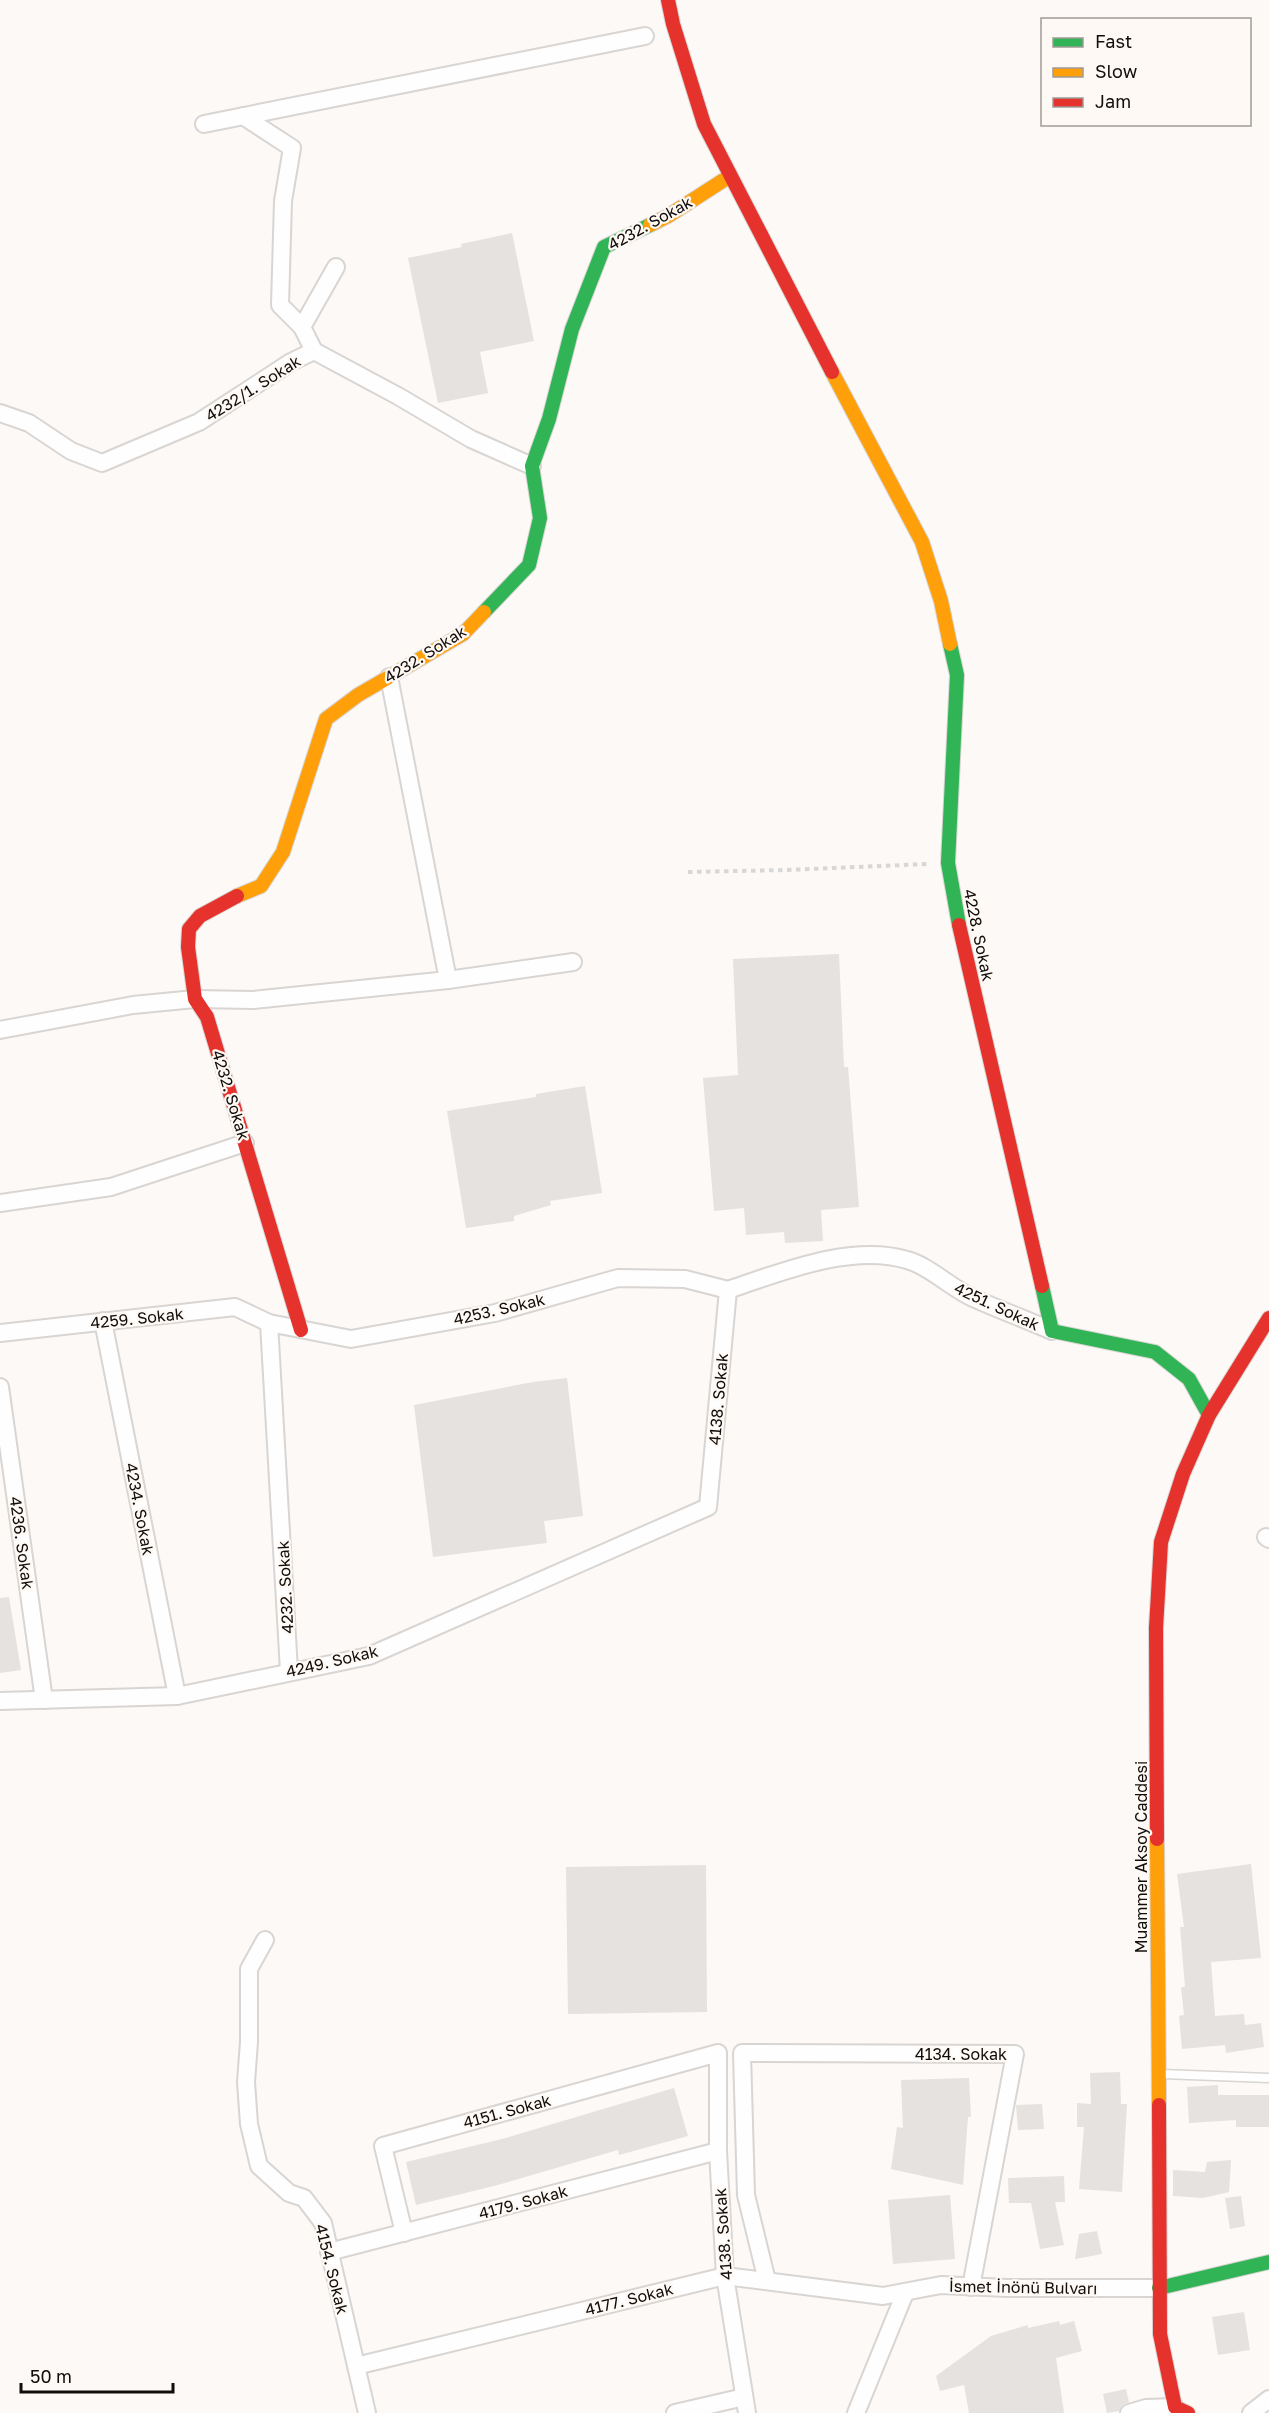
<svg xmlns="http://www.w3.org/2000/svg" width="1269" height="2413" font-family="'Golos Text',sans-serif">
<rect width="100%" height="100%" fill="#fcf9f6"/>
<g fill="#e5e2df">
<path d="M512,233l22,108 -54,11 8,41 -50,10 -30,-145 54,-11 -1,-3z"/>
<path d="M839,954l5,113h4l11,140 -38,3 2,31 -38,2 -1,-11 -38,3 -2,-27 -30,3 -11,-133 35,-3 -5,-116z"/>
<path d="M585,1086l17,107 -52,8 1,4 -37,11v5l-48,7 -19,-117 89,-14v-3z"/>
<path d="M567,1378l16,138 -39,5 3,22 -114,14 -19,-152 119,-23z"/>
<path d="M9,1597l12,73 -21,3v-75z"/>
<path d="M1251,1864l10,94 -50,4 4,54 29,-2 1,11 16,-2 3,24 -38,6 -1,-8 -43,4 -3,-33 5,-1 -3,-28h4l-5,-60h4l-7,-53z"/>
<path d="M706,1865l1,147 -139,2 -2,-147z"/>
<path d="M1120,2072l1,32h6l-5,88 -43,-3 5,-62h-7v-24l14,1 -1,-31z"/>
<path d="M969,2078l2,39h-3l-5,68 -72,-16 6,-42 6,1 -2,-48z"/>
<path d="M1218,2085v10h51v32h-33v-7l-47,3 -2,-36z"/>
<path d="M674,2088l14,48 -69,19 -1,-5 -120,35 -82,20 -10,-43 96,-23z"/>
<path d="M1042,2104l2,25 -26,1 -2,-25z"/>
<path d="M1231,2160l-2,32 -26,6 -30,-2v-26l32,2 2,-10z"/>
<path d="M1064,2176l1,26h-10l9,43 -24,4 -9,-46h-22l-1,-25z"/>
<path d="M950,2195l5,64 -62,5 -5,-64z"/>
<path d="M1241,2196l4,30 -15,3 -5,-31z"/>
<path d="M1097,2231l5,23 -27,5 4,-25z"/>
<path d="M1244,2312l6,38 -32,5 -6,-38z"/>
<path d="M1059,2321l1,4 14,-4 8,30 -26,7 8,55h-95l-5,-28 -24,6 -4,-15 55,-40 37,-11v3z"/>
<path d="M1126,2389l3,13 -7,3 -3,6 -12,2 -4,-19z"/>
</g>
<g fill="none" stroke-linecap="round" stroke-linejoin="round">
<g stroke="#d8d5d2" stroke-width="11">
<path id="lane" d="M1162,2074l107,4"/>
</g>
<g stroke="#d8d5d2" stroke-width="20">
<g id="street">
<path d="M243,116l49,32 -9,53 -3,104 22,22 12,24"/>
<path d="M204,124l441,-88"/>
<path d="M302,327l34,-60"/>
<path d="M0,413l29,10 42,28 31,12 97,-41 92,-60 23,-11 84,45 73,43 61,27"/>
<path d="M389,677l59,303"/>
<path d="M0,1030l133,-25 62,-6 58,1 195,-20 125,-18"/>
<path d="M0,1203l111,-16 134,-44"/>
<path d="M728,1290c53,-18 124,-47 179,-30 22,6 43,27 64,37 26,12 54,22 81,34"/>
<path d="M103,1321l74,375"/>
<path d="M269,1323l20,348"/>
<path d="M0,1333l235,-26 34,16 82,16 144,-26 123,-35 67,1 43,11"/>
<path d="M0,1387l44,313"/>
<path d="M1266,1537l3,2"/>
<path d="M0,1701l177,-5 192,-40 339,-149 20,-217"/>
<path d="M265,1940l-16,29v73l-3,40 3,42 10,42 30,27 15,5 19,25 44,190"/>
<path d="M404,2233l-21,-87 335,-93v98l7,125 22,137"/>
<path d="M329,2252l389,-101"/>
<path d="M767,2281l-21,-86 -4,-142 273,1 -44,233"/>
<path d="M356,2366l369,-90 158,20 58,-11 66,3h152"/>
<path d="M675,2413l69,-16"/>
<path d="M856,2413l49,-120"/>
<path d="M1129,2413l17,-5 29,-1v6"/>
<path d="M1251,2413l18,-14"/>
</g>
</g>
<g stroke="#d8d5d2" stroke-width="16">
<g id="fast">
<path d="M484,612l45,-47 11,-47 -8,-52 17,-47 23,-90 32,-82 46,-22"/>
<path d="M950,644l7,31 -9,188 11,62"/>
<path d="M1042,1286l10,45 103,21 34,27 20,36"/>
<path d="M1159,2288l110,-26"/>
</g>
</g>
<g stroke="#d8d5d2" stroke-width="16">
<g id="slow">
<path d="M650,225l18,-9 62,-40"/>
<path d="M832,372l90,170 19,59 9,43"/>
<path d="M237,896l24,-10 22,-34 43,-133 32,-24 105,-61 21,-22"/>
<path d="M1157,1839l2,266"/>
</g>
</g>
<g stroke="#d8d5d2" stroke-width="16">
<g id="jam">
<path d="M668,0l5,24 31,100 128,248"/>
<path d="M237,896l-37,20 -11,13 -1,18 7,52 12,18 94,313"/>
<path d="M959,925l83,361"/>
<path d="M1157,1839l-1,-211 5,-86 22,-68 26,-59 60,-97"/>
<path d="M1159,2105l1,229 15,73 13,6"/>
</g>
</g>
<path stroke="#d8d7d7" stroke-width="4" stroke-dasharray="4.5 4.5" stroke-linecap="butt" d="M688,872l99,-2 140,-6"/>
<use href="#lane" stroke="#fffefe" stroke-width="8"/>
<use href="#street" stroke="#fffefe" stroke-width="16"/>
<use href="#fast" stroke="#30b455" stroke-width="14"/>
<use href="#slow" stroke="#ff9f0a" stroke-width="14"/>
<use href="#jam" stroke="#e5322d" stroke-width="14"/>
</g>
<g text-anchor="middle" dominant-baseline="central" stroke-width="4.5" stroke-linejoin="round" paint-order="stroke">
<g font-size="16" fill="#100d0a" stroke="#fef9f4">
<text transform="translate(650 223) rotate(-29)">4232. Sokak</text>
<text transform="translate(253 388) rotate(-32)">4232/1. Sokak</text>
<text transform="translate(425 654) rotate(-32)">4232. Sokak</text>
<text transform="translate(979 935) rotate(78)">4228. Sokak</text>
<text transform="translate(231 1095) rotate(73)">4232. Sokak</text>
<text transform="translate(997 1306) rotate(25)">4251. Sokak</text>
<text transform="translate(499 1309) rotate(-13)">4253. Sokak</text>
<text transform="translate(137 1318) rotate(-6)">4259. Sokak</text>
<text transform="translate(718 1399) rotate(-85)">4138. Sokak</text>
<text transform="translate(140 1509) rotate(79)">4234. Sokak</text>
<text transform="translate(22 1543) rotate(82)">4236. Sokak</text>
<text transform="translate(285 1587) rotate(-93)">4232. Sokak</text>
<text transform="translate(332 1661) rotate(-13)">4249. Sokak</text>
<text transform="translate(1141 1857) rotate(-90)">Muammer Aksoy Caddesi</text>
<text x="961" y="2054">4134. Sokak</text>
<text transform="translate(507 2111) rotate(-15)">4151. Sokak</text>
<text transform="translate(523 2202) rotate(-15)">4179. Sokak</text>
<text transform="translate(723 2234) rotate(-94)">4138. Sokak</text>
<text transform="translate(332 2269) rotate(76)">4154. Sokak</text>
<text transform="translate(1023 2287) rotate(1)">İsmet İnönü Bulvarı</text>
<text transform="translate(629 2299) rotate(-14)">4177. Sokak</text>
</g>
</g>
<rect x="1041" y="18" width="210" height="108" fill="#fef9f4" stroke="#9f9b96" stroke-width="1.5"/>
<rect x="1053" y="38" width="30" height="9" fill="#30b455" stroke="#9f9b96" stroke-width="1.5"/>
<text x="1095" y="48" font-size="18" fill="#100d0a">Fast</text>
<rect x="1053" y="68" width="30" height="9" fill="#ff9f0a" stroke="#9f9b96" stroke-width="1.5"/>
<text x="1095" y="78" font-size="18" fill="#100d0a">Slow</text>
<rect x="1053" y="98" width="30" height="9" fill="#e5322d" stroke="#9f9b96" stroke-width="1.5"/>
<text x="1095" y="108" font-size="18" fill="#100d0a">Jam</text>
<path d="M21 2383v9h152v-9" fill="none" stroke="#100d0a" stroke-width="3"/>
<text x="30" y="2383" font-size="18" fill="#100d0a" stroke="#fef9f4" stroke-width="4.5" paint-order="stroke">50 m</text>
</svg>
